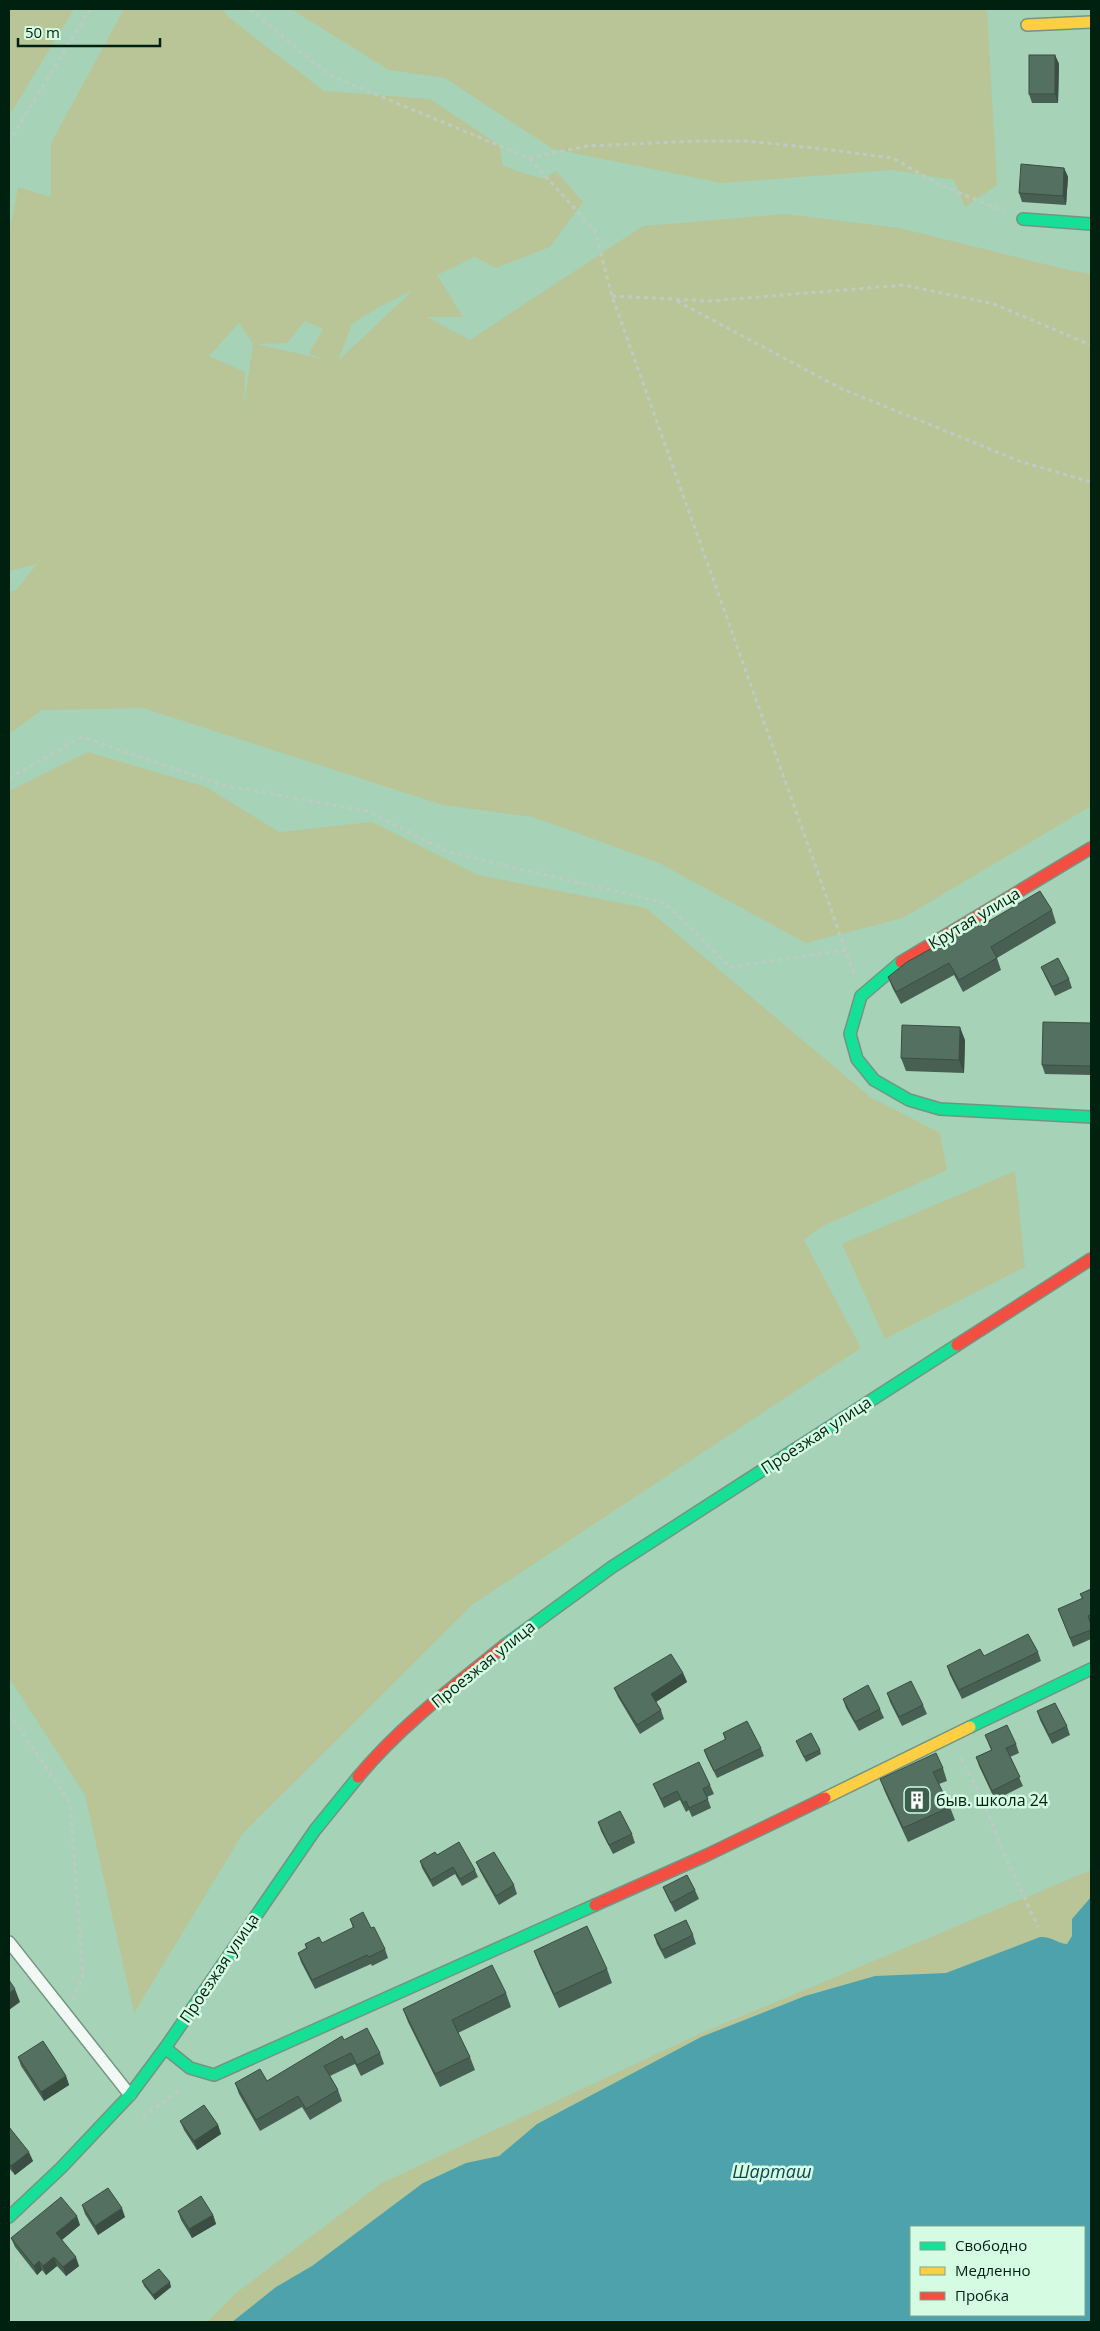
<svg xmlns="http://www.w3.org/2000/svg" width="1100" height="2331" font-family="'Open Sans',sans-serif">
<rect width="100%" height="100%" fill="#a6d2b8"/>
<g fill="#b9c597" fill-rule="evenodd">
<path d="M9,9h65l-65,107z"/>
<path d="M124,9h99l4,7 97,75 106,8 69,46 4,21 40,13 13,-8 27,31 -33,45 -54,21 -21,-11 -38,18 26,42h-36l43,23 173,-114 142,-12 114,14 174,43 18,3v532l-188,112 -97,25 -147,-80 -126,-46 -90,-12 -300,-97 -101,2 -33,24v-142l7,-2 21,-26 -28,7v-337l9,-47 33,10v-54zM411,291v1l-73,69 14,-37 27,-17zM305,321l18,8 -14,25 18,6 -71,-16 31,-1zM239,323l14,21 -9,62 1,-34 -36,-16z"/>
<path d="M291,9h696l10,176 -32,22 -11,-27 -62,-10 -170,13 -169,-34 -108,-71 -56,-8z"/>
<path d="M88,752l118,35 73,45 93,-10 106,53 168,33 224,189 70,36 7,37 -126,57 -17,13 57,108 -388,256 -230,229 -109,180 -49,-218 -76,-117v-887z"/>
<path d="M1015,1171l10,96 -140,72 -43,-95z"/>
<path d="M1091,1870v27l-19,22v17l-5,8c-11,-1 -13,-7 -27,-7l-94,36 -71,3 -70,20 -104,41 -164,87 -38,32 -33,7 -43,20 -111,83 -36,21 -44,35h-25l29,-29 146,-110 317,-149z"/>
</g>
<path fill="#4da2ab" fill-rule="evenodd" d="M1091,1897v425h-859l44,-35 36,-21 111,-83 43,-20 33,-7 38,-32 164,-87 104,-41 70,-20 71,-3 94,-36c14,0 16,6 27,7l5,-8v-17zM911,2227h173v88h-173z"/>
<g fill="none" stroke-linecap="round" stroke-linejoin="round">
<g stroke="#729581" stroke-width="14">
<path id="lane" d="M9,1942l121,153"/>
</g>
<g stroke="#729581" stroke-width="14">
<g id="fast">
<path d="M1023,219l68,5"/>
<path d="M901,962l-40,34 -11,38 7,25 17,21 35,20 31,9 151,8"/>
<path d="M505,1645l107,-78 345,-222"/>
<path d="M970,1727l121,-58"/>
<path d="M165,2048l25,20 24,7 381,-170"/>
<path d="M9,2217l52,-49 69,-73 35,-47 150,-218 43,-53"/>
</g>
</g>
<g stroke="#729581" stroke-width="14">
<g id="slow">
<path d="M1027,25l64,-3"/>
<path d="M825,1798l145,-71"/>
</g>
</g>
<g stroke="#729581" stroke-width="14">
<g id="jam">
<path d="M901,962l190,-114"/>
<path d="M957,1345l134,-86"/>
<path d="M358,1777c42,-51 96,-91 147,-132"/>
<path d="M595,1905l112,-50 118,-57"/>
</g>
</g>
<g stroke="#becbc3" stroke-width="3" stroke-dasharray="4 4" stroke-linecap="butt">
<path d="M250,9l79,66 200,83 66,73 17,65 242,678"/>
<path d="M9,142l81,-133"/>
<path d="M529,158l58,-12 111,-5h49l76,8 70,9 45,26 66,27"/>
<path d="M612,296l98,5 194,-16 90,19 97,41"/>
<path d="M677,301l165,88 180,73 69,20"/>
<path d="M9,778l73,-41 140,48 145,26 81,41 217,51 65,64 116,-17"/>
<path d="M9,1713l61,90 13,173 -10,24"/>
<path d="M961,1758l22,42 19,49 36,78"/>
<path d="M143,2117l39,-29"/>
<path d="M9,2252l17,18"/>
</g>
<use href="#lane" stroke="#f2f8f4" stroke-width="11"/>
<use href="#fast" stroke="#16e098" stroke-width="11"/>
<use href="#slow" stroke="#ffcf43" stroke-width="11"/>
<use href="#jam" stroke="#f24e42" stroke-width="11"/>
</g>
<g fill="#486053">
<path d="M1055,55l4,9 -1,39h-26l-3,-9z"/>
<path d="M1064,168l4,9 -2,28 -44,-3 -3,-9z"/>
<path d="M1052,910l4,13 -59,35 4,12 -38,22 -9,-17 -53,29 -8,-15 -5,-12 91,-50z"/>
<path d="M1041,967l28,12 3,9 -17,8 -10,-20z"/>
<path d="M1091,1023v52l-46,-1 -3,-9z"/>
<path d="M965,1040l-1,33 -58,-2 -5,-13z"/>
<path d="M1091,1589v50l-18,8 -15,-38 24,-10 -2,-5z"/>
<path d="M1038,1652l3,9 -79,38 -12,-24 -3,-9 37,-10z"/>
<path d="M683,1673l4,9 -31,20 5,8 3,9 -24,15 -22,-37 -4,-9z"/>
<path d="M887,1693l36,12 4,9 -25,12 -12,-24z"/>
<path d="M843,1699l37,10 4,9 -25,13 -13,-23z"/>
<path d="M1037,1711l30,15 3,9 -18,9 -12,-24z"/>
<path d="M723,1733l38,15 3,8 -47,22 -10,-20 -3,-8 21,-10z"/>
<path d="M985,1735l31,9 3,9 -9,4 13,29 -28,14 -16,-34 -3,-9 15,-7z"/>
<path d="M796,1741l24,9 1,4 -15,8z"/>
<path d="M943,1768l4,13 -8,3 11,23 5,13 -47,22 -23,-50 -5,-13z"/>
<path d="M653,1784l57,1 4,9 -7,3 4,11 -19,9 -3,-7 -3,2 -6,-12 -16,8 -7,-15z"/>
<path d="M598,1822l34,12 3,9 -22,11 -12,-23z"/>
<path d="M437,1855l38,15 3,7 -16,9 -7,-12 -22,13 -11,-19 -2,-7z"/>
<path d="M476,1862l38,23 3,9 -18,11 -19,-34z"/>
<path d="M663,1887l32,3 4,9 -24,13 -8,-16z"/>
<path d="M350,1919l21,9 14,21 3,9 -16,8 -1,-2 -56,25 -14,-27 -3,-9 8,-5 -1,-4 17,-1 31,-15z"/>
<path d="M654,1935h39l3,9 -31,15 -8,-15z"/>
<path d="M534,1951l73,18 5,14 -53,25 -20,-44z"/>
<path d="M506,1993l5,14 -53,26 12,24 5,13 -35,17 -32,-65 -5,-13z"/>
<path d="M344,2040l36,13 4,11 -23,12 -6,-12 -25,12 8,14 4,11 -32,19 -8,-13 -42,24 -21,-37 -4,-11 32,-2z"/>
<path d="M18,2057l48,19 3,9 -25,16 -23,-35z"/>
<path d="M180,2121l38,4 3,9 -24,16 -13,-20z"/>
<path d="M9,2127l24,34 -18,14 -6,-7z"/>
<path d="M82,2205l43,12 -27,18 -13,-21z"/>
<path d="M178,2211l35,4 3,9 -24,14 -11,-18z"/>
<path d="M80,2225l-18,15 17,26 -13,10 -9,-10 -11,9 -4,-5 -5,5 -22,-28 -4,-9z"/>
<path d="M142,2281l29,6 -16,13 -11,-14z"/>
</g>
<g fill="#3b4e43">
<path d="M1055,55l4,9 -1,39 -3,-9z"/>
<path d="M1064,168l4,9 -2,28 -3,-9z"/>
<path d="M960,1027l5,13 -1,33 -5,-13z"/>
<path d="M683,1673l4,9 -33,21 -3,-9z"/>
<path d="M15,1989l5,13 -11,8v-17z"/>
<path d="M66,2076l3,9 -25,16 -3,-9z"/>
<path d="M218,2125l3,9 -24,16 -3,-9z"/>
<path d="M29,2152l4,9 -18,14 -4,-9z"/>
<path d="M122,2208l3,9 -27,18 -3,-9z"/>
<path d="M213,2215l3,9 -24,14 -3,-9z"/>
<path d="M77,2216l3,9 -21,17 -3,-9z"/>
<path d="M54,2257l3,9 -11,9 -3,-9z"/>
<path d="M76,2257l3,9 -13,10 -3,-9z"/>
<path d="M39,2261l3,9 -5,5 -3,-9z"/>
<path d="M170,2282l1,5 -16,13 -2,-5z"/>
</g>
<g fill="#547060" stroke="#3b4e43">
<rect x="1029" y="55" width="26" height="39"/>
<path d="M1021,164l43,4 -1,28 -44,-3z"/>
<path d="M1040,891l12,19 -61,37 6,11 -38,22 -10,-17 -53,29 -8,-15 19,-15 70,-39 2,4z"/>
<path d="M1058,958l11,21 -17,8 -11,-20z"/>
<path d="M1043,1022l48,1v43l-49,-1z"/>
<path d="M902,1025l58,2 -1,33 -58,-2z"/>
<path d="M1091,1589v25l-3,2 3,9v5l-21,8 -12,-29 25,-11 -3,-4z"/>
<path d="M1028,1634l10,18 -79,38 -12,-24 33,-17 4,7z"/>
<path d="M671,1654l12,19 -32,21 10,16 -24,15 -23,-37z"/>
<path d="M911,1681l12,24 -24,12 -12,-24z"/>
<path d="M868,1685l12,24 -25,13 -12,-23z"/>
<path d="M1055,1703l12,23 -18,9 -12,-24z"/>
<path d="M747,1721l14,27 -47,23 -10,-21 22,-11 -3,-6z"/>
<path d="M1007,1725l9,19 -10,4 14,29 -28,14 -16,-34 16,-7 -7,-15z"/>
<path d="M811,1733l9,17 -16,7 -8,-16z"/>
<path d="M936,1753l7,15 -10,4 17,35 -47,21 -23,-49z"/>
<path d="M699,1762l11,23 -7,4 5,10 -19,9 -3,-7 -3,2 -6,-12 -16,8 -8,-15z"/>
<path d="M620,1811l12,23 -23,11 -11,-23z"/>
<path d="M459,1842l16,28 -15,9 -7,-12 -22,13 -11,-19 15,-9 2,3z"/>
<path d="M494,1852l20,33 -18,11 -20,-34z"/>
<path d="M687,1875l8,15 -24,13 -8,-16z"/>
<path d="M363,1912l8,16 3,-1 11,22 -16,8 -2,-2 -55,25 -14,-27 9,-5 -2,-4 14,-7 3,6 32,-16 -4,-8z"/>
<path d="M686,1920l7,15 -31,15 -8,-15z"/>
<path d="M587,1926l20,43 -53,25 -20,-43z"/>
<path d="M492,1965l14,28 -54,27 18,37 -35,17 -32,-65z"/>
<path d="M9,1980l6,9 -6,4z"/>
<path d="M367,2028l13,25 -23,12 -6,-12 -27,13 14,24 -32,19 -8,-13 -42,24 -21,-37 25,-14 7,12 75,-45 2,4z"/>
<path d="M43,2041l23,35 -25,16 -23,-35z"/>
<path d="M204,2105l14,20 -24,16 -14,-20z"/>
<path d="M9,2127l20,25 -18,14 -2,-3z"/>
<path d="M108,2188l14,20 -27,18 -13,-21z"/>
<path d="M201,2196l12,19 -24,14 -11,-18z"/>
<path d="M61,2197l16,19 -21,17 20,24 -13,10 -9,-10 -11,9 -4,-5 -5,5 -23,-28z"/>
<path d="M159,2269l11,13 -17,13 -11,-14z"/>
</g>
<defs>
<g id="building-square" transform="scale(1.4375)"><rect x="-9" y="-9" width="18" height="18" rx="4" fill="#3a5f4b" stroke="#d5fbe2"/><path d="M-4-6H4V6H1V3H-1V6H-4ZM-2.5-4.3h1.7v1.8h-1.7ZM.8-4.3h1.7v1.8H.8ZM-2.5-1h1.7V.8h-1.7ZM.8-1h1.7V.8H.8Z" fill="#fff"/></g>
</defs>
<g fill-rule="evenodd">
<use href="#building-square" x="917" y="1800"/>
</g>
<g text-anchor="middle" dominant-baseline="central" stroke-width="5" stroke-linejoin="round" paint-order="stroke">
<g font-size="16" fill="#002110" stroke="#d5fbe2">
<text transform="translate(974 918) rotate(-31)">Крутая улица</text>
<text transform="translate(816 1435) rotate(-33)">Проезжая улица</text>
<text transform="translate(483 1664) rotate(-39)">Проезжая улица</text>
<text transform="translate(219 1968) rotate(-56)">Проезжая улица</text>
</g>
<g font-size="16" fill="#002110" stroke="#d5fbe2" text-anchor="start">
<text x="936" y="1800">быв. школа 24</text>
</g>
<g font-size="18" font-style="italic" fill="#0d4754" stroke="#d5fbe2">
<text x="772" y="2171">Шарташ</text>
</g>
</g>
<rect width="1100" height="2331" fill="none" stroke="#002110" stroke-width="20"/>
<rect x="910" y="2226" width="175" height="90" fill="#d5fbe2" stroke="#80a48e"/>
<rect x="920" y="2242" width="25" height="8" fill="#16e098" stroke="#80a48e"/>
<text x="955" y="2251" font-size="15" fill="#002110">Свободно</text>
<rect x="920" y="2267" width="25" height="8" fill="#ffcf43" stroke="#80a48e"/>
<text x="955" y="2276" font-size="15" fill="#002110">Медленно</text>
<rect x="920" y="2292" width="25" height="8" fill="#f24e42" stroke="#80a48e"/>
<text x="955" y="2301" font-size="15" fill="#002110">Пробка</text>
<path d="M18 38v8h142v-8" fill="none" stroke="#002110" stroke-width="2.5"/>
<text x="25" y="38" font-size="15" fill="#002110" stroke="#d5fbe2" stroke-width="4" paint-order="stroke">50 m</text>
</svg>
